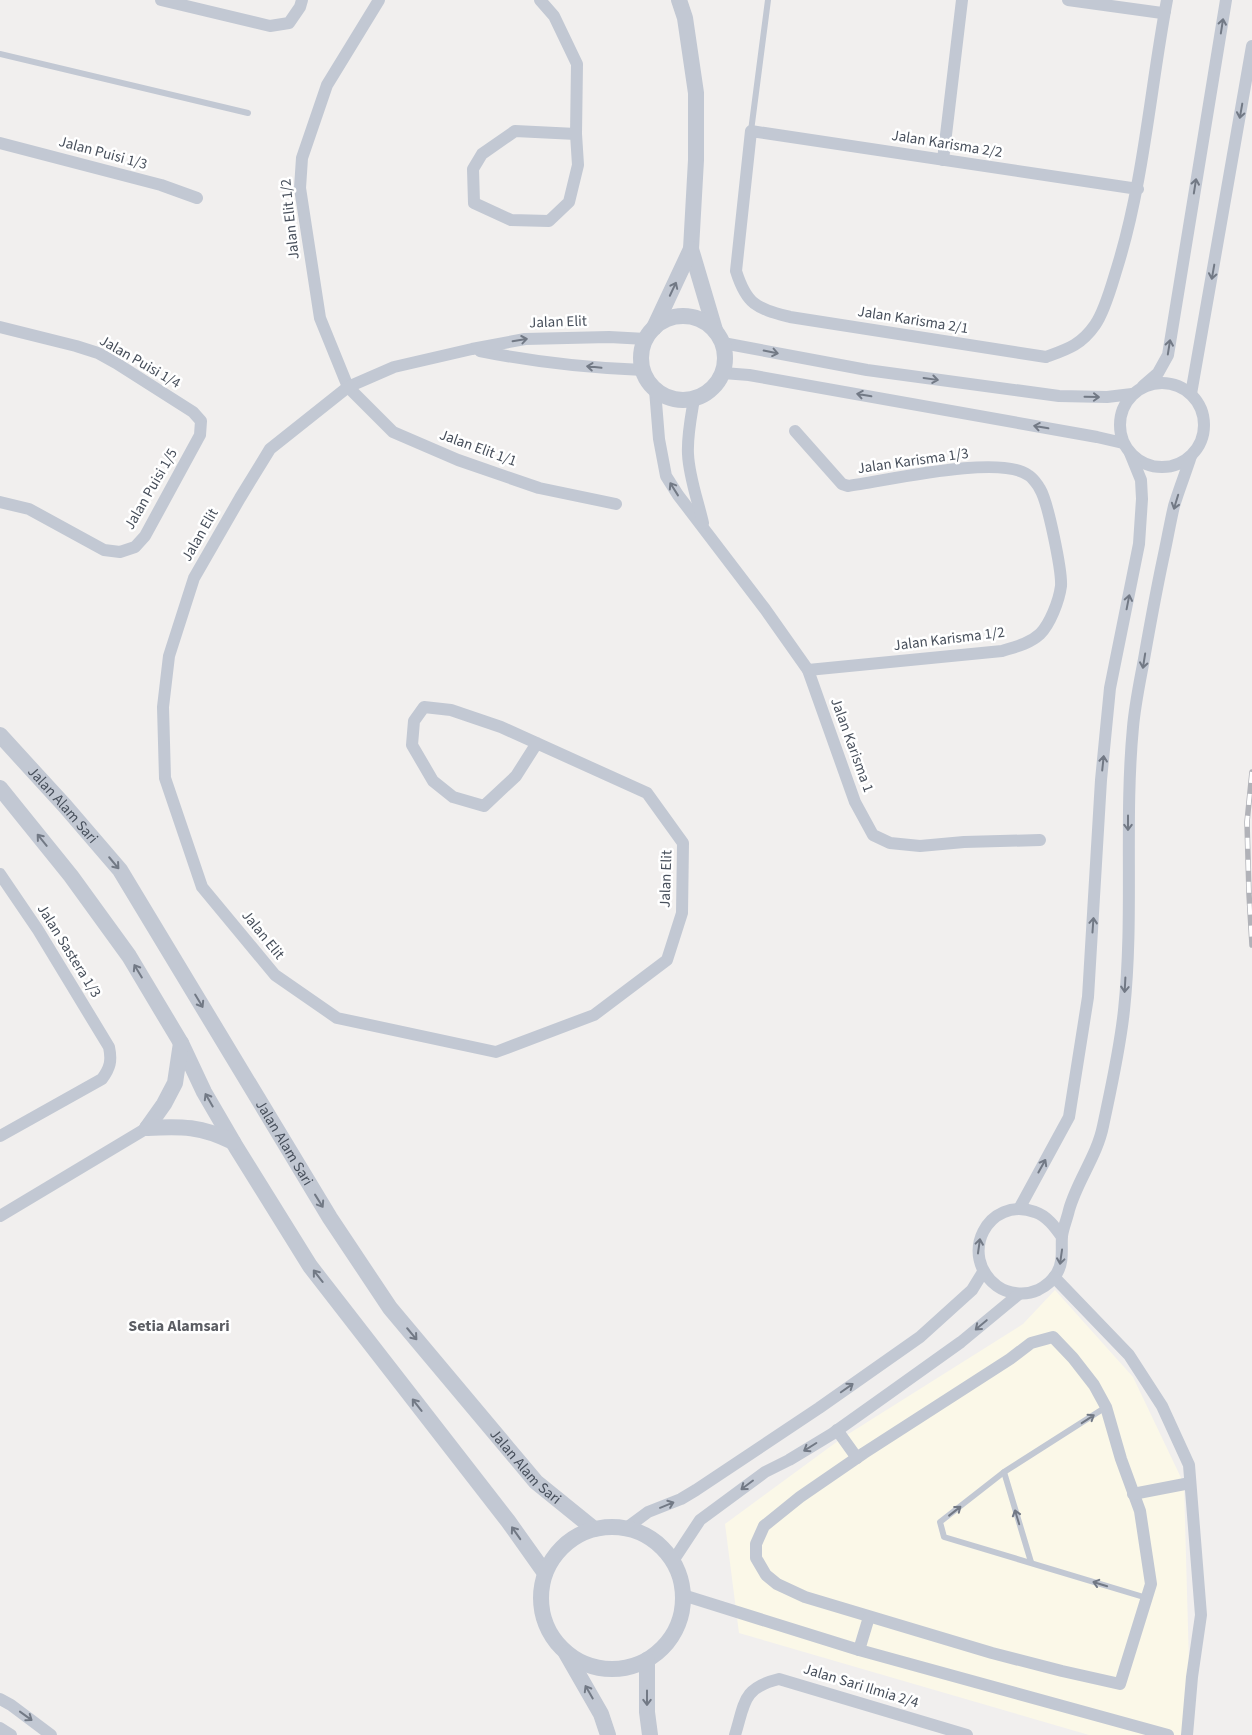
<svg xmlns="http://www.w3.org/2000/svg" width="1252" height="1735" font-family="'Source Sans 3',sans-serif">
<rect width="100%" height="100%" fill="#f1efee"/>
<path fill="#fbf8e8" d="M1055,1290l78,87 51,107 6,216 -3,35h-98l-350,-102 -14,-109 117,-86 181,-114z"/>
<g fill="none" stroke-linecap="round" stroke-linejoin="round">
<g stroke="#c2c8d3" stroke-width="6">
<path d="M0,54l248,59"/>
<path d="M751,131l17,-131"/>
<path d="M1106,1407l-102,65 -64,50 4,15 203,61"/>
<path d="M1004,1472l27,90"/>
</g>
<g stroke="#c2c8d3" stroke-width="12">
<path d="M161,0l109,26 19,-3 11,-16 2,-7"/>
<path d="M379,0l-52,85 -25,73 -2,30 20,130 28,69 45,45 65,28 81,28 77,16"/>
<path d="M540,0l14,16 23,48 -1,70 2,31 -9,37 -20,19 -38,-1 -37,-17 -1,-34 9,-15 33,-23 61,3"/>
<path d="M1068,0l94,13 3,-2"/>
<path d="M0,143l161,42 36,13"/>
<path d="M943,160l19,-160"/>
<path d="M1138,189l-387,-58 -15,140c11,35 21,37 54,46l256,40c22,-8 35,-12 49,-32 10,-14 17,-41 22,-57 27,-87 33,-178 50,-268"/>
<path d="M0,327l76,19 22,7 18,10 77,49 8,9 -1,14 -55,101 -10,11 -15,5 -16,-2 -75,-41 -29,-7"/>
<path d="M723,343l144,27 192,26 48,1 25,-3"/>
<path d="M480,351c54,11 107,17 163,19"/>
<path d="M723,373l26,2 348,62 26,6"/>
<circle cx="1162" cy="425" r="42"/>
<path d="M1143,386l15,-13 10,-18 58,-355"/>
<path d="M655,390l4,49 7,37 12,19 87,114 43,61 47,132 18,33 17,8 30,3 44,-4 76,-2"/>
<path d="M1191,394l61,-348"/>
<path d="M694,399c-3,18 -7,37 -6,55 1,23 10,47 15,69"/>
<path d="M795,431l47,53 6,2c38,-5 151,-32 180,-11 4,2 10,10 12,14 8,13 22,82 21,97 -2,15 -11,38 -21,48 -11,10 -25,13 -38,17l-194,19"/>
<path d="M537,743l-21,33 -32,30 -31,-9 -20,-16 -21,-36 2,-24 10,-14 27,3 50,17 146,66 36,50 -1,70 -15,47 -73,55 -98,37 -159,-34 -62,-43 -73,-88 -37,-109 -2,-71 6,-51 25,-78 46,-80 30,-49 78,-62 46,-20 78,-18 53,-10 84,-2 37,2"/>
<path d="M0,874l38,56 71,117c3,14 1,21 -7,32l-102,57"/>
<path d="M1019,1209l50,-92 19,-120 13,-217 9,-92 29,-144 3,-45 -1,-19 -11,-27"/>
<path d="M0,1216l147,-88"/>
<path d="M1062,1237c-7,-10 -15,-21 -27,-25 -47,-17 -78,44 -38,74 11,8 28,10 41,4 8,-4 15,-10 19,-17 7,-12 4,-24 5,-37 1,-8 5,-17 7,-26 8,-29 28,-54 34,-84 8,-38 17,-77 21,-116 10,-94 0,-189 9,-283 2,-23 7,-46 11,-68 6,-34 12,-67 19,-100 4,-18 7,-36 11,-53 5,-17 12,-34 17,-50"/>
<path d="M1054,1277l75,78 33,51 27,59 12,150 -9,62 -5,58"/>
<path d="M1053,1337l20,21 21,27 12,22 15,52 19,52 11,73 -31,100 -58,-13 -70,-18 -187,-56 -28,-13 -11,-9 -10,-17v-14l8,-18 36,-29 64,-44 146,-94 21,-16z"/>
<path d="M837,1430l20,28"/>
<path d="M1133,1494l57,-11"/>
<path d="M625,1529l23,-17 33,-13 15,-9 123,-82 101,-71 52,-47 11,-18"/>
<path d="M673,1561l27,-41 65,-48 24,-12 43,-26 59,-42 70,-50 58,-48"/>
<path d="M686,1596l173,54 309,85"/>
<path d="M859,1650l10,-33"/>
<path d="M0,1699l11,6 40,30"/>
<path d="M0,1728l11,7"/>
<path d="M735,1735c10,-32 7,-47 44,-56l188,56"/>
</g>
<g stroke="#c2c8d3" stroke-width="16">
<path d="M679,0l6,18 11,75v67l-5,89 24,81"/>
<circle cx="683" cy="358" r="42"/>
<path d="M654,328l37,-79"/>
<path id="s1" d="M0,735l65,71 55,64 210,348 60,90 146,174 58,47"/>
<path d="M0,788l71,88 58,80 52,87 23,49 32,55 74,119 198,255 37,52"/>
<path d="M147,1128l17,-24 11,-21 6,-40"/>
<path d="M147,1128c34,-2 55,-2 86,14"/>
<circle cx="612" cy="1598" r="71"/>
<path d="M566,1653l35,61 7,21"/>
<path d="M647,1660v52l3,23"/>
</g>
<g stroke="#b1b2b8" stroke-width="5.5">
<path id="rail" d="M1252,772l-5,50 2,72 3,51"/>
</g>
<use href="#rail" stroke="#fff" stroke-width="4" stroke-dasharray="11" stroke-linecap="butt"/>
</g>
<defs><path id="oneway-shaft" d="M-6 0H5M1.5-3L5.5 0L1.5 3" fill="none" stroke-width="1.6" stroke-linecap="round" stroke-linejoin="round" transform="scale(1.25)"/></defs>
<g stroke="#727985">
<use href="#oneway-shaft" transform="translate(1222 26) rotate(-81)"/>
<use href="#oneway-shaft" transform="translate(1241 111) rotate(100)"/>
<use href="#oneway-shaft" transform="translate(1195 186) rotate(-81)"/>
<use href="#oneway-shaft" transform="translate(1213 272) rotate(100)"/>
<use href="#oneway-shaft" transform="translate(673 289) rotate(-65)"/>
<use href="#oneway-shaft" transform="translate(520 340) rotate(-9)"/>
<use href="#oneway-shaft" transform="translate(1169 347) rotate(-81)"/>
<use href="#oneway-shaft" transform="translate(771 352) rotate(11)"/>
<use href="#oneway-shaft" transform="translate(594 367) rotate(-174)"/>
<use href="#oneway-shaft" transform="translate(931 379) rotate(8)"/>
<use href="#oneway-shaft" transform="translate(864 395) rotate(-170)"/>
<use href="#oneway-shaft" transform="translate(1092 397) rotate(1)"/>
<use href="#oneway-shaft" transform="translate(1041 427) rotate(-170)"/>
<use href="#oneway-shaft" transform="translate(674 489) rotate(-122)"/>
<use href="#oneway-shaft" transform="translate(1176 502) rotate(107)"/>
<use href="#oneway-shaft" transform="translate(1128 602) rotate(-79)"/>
<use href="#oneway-shaft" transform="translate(1144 661) rotate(99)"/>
<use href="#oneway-shaft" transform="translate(1103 763) rotate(-84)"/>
<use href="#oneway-shaft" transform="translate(1128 823) rotate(90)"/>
<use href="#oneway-shaft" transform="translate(42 840) rotate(-129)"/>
<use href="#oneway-shaft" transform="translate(114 863) rotate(50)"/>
<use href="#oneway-shaft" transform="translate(1093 925) rotate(-86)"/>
<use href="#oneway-shaft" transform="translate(138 971) rotate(-121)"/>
<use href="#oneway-shaft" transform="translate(1125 985) rotate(93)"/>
<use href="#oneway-shaft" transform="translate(199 1001) rotate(59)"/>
<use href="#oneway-shaft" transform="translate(209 1100) rotate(-120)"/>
<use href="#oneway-shaft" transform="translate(1042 1166) rotate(-61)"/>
<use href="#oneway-shaft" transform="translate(319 1201) rotate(58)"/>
<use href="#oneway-shaft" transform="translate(979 1246) rotate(-82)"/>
<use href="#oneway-shaft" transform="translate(1061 1257) rotate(98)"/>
<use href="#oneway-shaft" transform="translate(318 1276) rotate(-128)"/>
<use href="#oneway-shaft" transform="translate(981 1325) rotate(140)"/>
<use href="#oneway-shaft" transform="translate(412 1334) rotate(50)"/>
<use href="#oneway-shaft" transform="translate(847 1388) rotate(-35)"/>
<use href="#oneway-shaft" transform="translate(417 1405) rotate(-128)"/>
<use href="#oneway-shaft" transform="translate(1088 1419) rotate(-33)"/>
<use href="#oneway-shaft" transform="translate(810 1447) rotate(148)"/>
<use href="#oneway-shaft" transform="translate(747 1485) rotate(143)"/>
<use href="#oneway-shaft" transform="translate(667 1505) rotate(-22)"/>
<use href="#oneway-shaft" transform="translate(955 1511) rotate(-38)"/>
<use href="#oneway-shaft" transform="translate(1017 1517) rotate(-107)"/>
<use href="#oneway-shaft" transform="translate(516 1533) rotate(-125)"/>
<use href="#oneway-shaft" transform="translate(1100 1584) rotate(-163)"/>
<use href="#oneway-shaft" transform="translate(589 1692) rotate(-120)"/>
<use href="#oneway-shaft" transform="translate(647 1698) rotate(90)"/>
<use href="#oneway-shaft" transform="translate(26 1716) rotate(36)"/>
</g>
<g text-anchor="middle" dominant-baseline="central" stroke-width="5" stroke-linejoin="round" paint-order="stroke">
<g font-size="15" fill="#474f5b" stroke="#fff">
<text transform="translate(947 144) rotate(9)">Jalan Karisma 2/2</text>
<text transform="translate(103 153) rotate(15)">Jalan Puisi 1/3</text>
<text transform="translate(290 219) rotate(-96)">Jalan Elit 1/2</text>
<text transform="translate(913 320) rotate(9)">Jalan Karisma 2/1</text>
<text transform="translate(558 322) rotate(-2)">Jalan Elit</text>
<text transform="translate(140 362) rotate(30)">Jalan Puisi 1/4</text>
<text transform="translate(478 448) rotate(20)">Jalan Elit 1/1</text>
<text transform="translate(913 461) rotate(-8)">Jalan Karisma 1/3</text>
<text transform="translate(151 489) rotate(-60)">Jalan Puisi 1/5</text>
<text transform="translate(200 535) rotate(-60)">Jalan Elit</text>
<text transform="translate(949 639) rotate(-7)">Jalan Karisma 1/2</text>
<text transform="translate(852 745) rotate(70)">Jalan Karisma 1</text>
<text stroke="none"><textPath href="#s1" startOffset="94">Jalan Alam Sari</textPath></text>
<text transform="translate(666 879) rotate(-88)">Jalan Elit</text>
<text transform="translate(263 935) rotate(51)">Jalan Elit</text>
<text transform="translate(69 951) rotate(58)">Jalan Sastera 1/3</text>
<text stroke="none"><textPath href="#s1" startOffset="499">Jalan Alam Sari</textPath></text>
<text stroke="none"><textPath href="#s1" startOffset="904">Jalan Alam Sari</textPath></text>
<text transform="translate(861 1686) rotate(17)">Jalan Sari Ilmia 2/4</text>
</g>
<g font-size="16" font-weight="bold" fill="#5b5d63" stroke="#fff">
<text x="179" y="1326">Setia Alamsari</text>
</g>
</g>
</svg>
